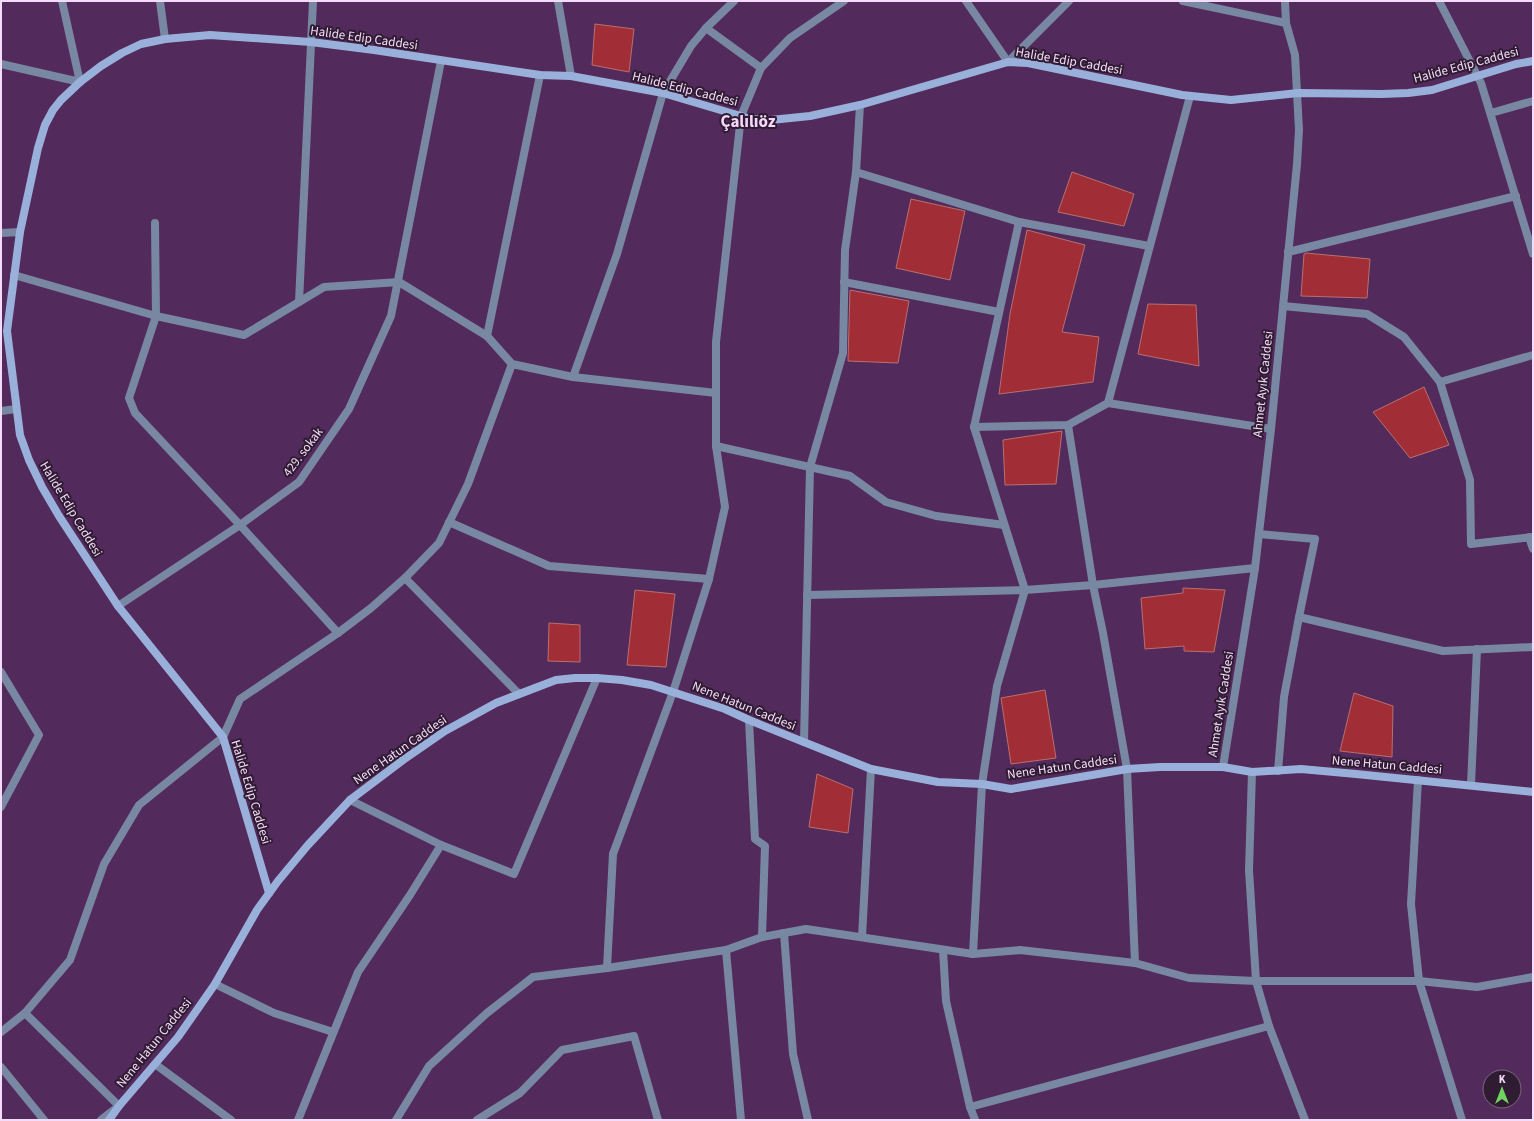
<svg xmlns="http://www.w3.org/2000/svg" width="1534" height="1121" font-family="'Source Sans 3',sans-serif">
<rect width="100%" height="100%" fill="#532a5c"/>
<g fill="#a12e37" stroke="#ba6f6e">
<path d="M595,24l39,5 -5,43 -37,-7z"/>
<path d="M1072,172l62,22 -10,32 -66,-14z"/>
<path d="M911,199l54,12 -15,69 -54,-12z"/>
<path d="M1027,230l58,15 -23,87 37,5 -6,45 -94,12 11,-80z"/>
<path d="M1306,253l64,6 -3,39 -66,-2 3,-42z"/>
<path d="M850,290l59,11 -11,62 -50,-2z"/>
<path d="M1148,304l48,1 3,61 -61,-12z"/>
<path d="M1424,387l25,58 -39,13 -37,-46z"/>
<path d="M1062,431l-6,53 -51,1 -2,-45z"/>
<path d="M1183,588l42,2 -11,62 -30,-1v-5l-39,3 -4,-51 42,-5z"/>
<path d="M635,590l40,4 -9,73 -39,-2z"/>
<path d="M549,623l31,2v37l-32,-1z"/>
<path d="M1045,690l11,68 -45,6 -10,-66z"/>
<path d="M1354,693l39,13 -1,51 -52,-6z"/>
<path d="M817,774l36,15 -5,44 -39,-6z"/>
</g>
<g fill="none" stroke-linecap="round" stroke-linejoin="round">
<g stroke="#7888a2" stroke-width="8">
<path d="M160,1l5,38"/>
<path d="M558,1l13,75"/>
<path d="M966,1l42,61 61,-61"/>
<path d="M1183,1l103,22"/>
<path d="M1439,1l42,82 52,171"/>
<path d="M1,64l79,18 -18,-81"/>
<path d="M761,68l29,-30 54,-37"/>
<path d="M1491,113l42,-12"/>
<path d="M856,172l163,50 130,24"/>
<path d="M155,223l1,93 -27,82 6,15 105,112 98,108"/>
<path d="M1,233l19,-1"/>
<path d="M1288,252l228,-56"/>
<path d="M14,275l142,41 88,19 80,-48 75,-5 88,54 25,28 61,13 143,16"/>
<path d="M844,282l155,30"/>
<path d="M299,302l14,-301"/>
<path d="M1283,306l84,8 37,23 36,45 30,98 1,64 62,-7"/>
<path d="M487,336l53,-261"/>
<path d="M573,377l44,-123 46,-161 28,-47 15,-18 28,-27"/>
<path d="M1440,382l93,-27"/>
<path d="M1108,403l163,26"/>
<path d="M1,411l15,-2"/>
<path d="M1068,425l25,160 10,48 24,136 8,194"/>
<path d="M974,427l94,-2 40,-22 82,-307"/>
<path d="M716,446l134,30 36,26 50,14 68,9"/>
<path d="M449,522l100,44 160,13"/>
<path d="M1259,534l56,5 -16,78 -15,80 -6,74"/>
<path d="M1529,537l4,12"/>
<path d="M405,578l114,116"/>
<path d="M807,595l218,-5 68,-5 162,-17"/>
<path d="M118,606l122,-81 59,-43 50,-73 42,-93 50,-255"/>
<path d="M1299,617l144,34 90,-4"/>
<path d="M1,672l38,63 -38,72"/>
<path d="M749,720l6,119 10,7 -3,91"/>
<path d="M804,742l6,-275 33,-114 2,-103 11,-78 4,-67"/>
<path d="M1223,767l32,-199 16,-139 26,-265 2,-34 -4,-75 -9,-32 -1,-22"/>
<path d="M1252,772l-3,98 7,111 13,45 36,94"/>
<path d="M1418,780l-7,124 8,77 43,139"/>
<path d="M1471,785l6,-136"/>
<path d="M350,800l91,45 73,29 83,-196"/>
<path d="M784,933l9,121 15,66"/>
<path d="M862,937l9,-168"/>
<path d="M726,950l15,170"/>
<path d="M943,950l3,51 24,106 5,13"/>
<path d="M973,954l9,-170 15,-98 28,-96 -51,-163 45,-205"/>
<path d="M607,968l6,-114 60,-162 36,-113 16,-72 -9,-61v-104l25,-226 20,-48 -55,-40"/>
<path d="M215,984l59,29 59,19"/>
<path d="M25,1013l94,93 -18,14"/>
<path d="M1,1032l24,-19 45,-53 34,-96 35,-59 84,-68 17,-38 98,-66 33,-25 34,-30 34,-35 29,-59 44,-120"/>
<path d="M155,1064l76,56"/>
<path d="M1,1067l43,53"/>
<path d="M970,1107l299,-81"/>
<path d="M298,1120l60,-148 52,-77 31,-50"/>
<path d="M396,1120l33,-54 58,-53 46,-36 74,-9 119,-18 36,-13 44,-8 167,25 47,-4 115,13 54,15 67,3h163l58,6 56,-10"/>
<path d="M477,1120l43,-27 42,-43 72,-14 24,84"/>
</g>
<g stroke="#99b1da" stroke-width="8">
<path d="M269,893l-46,-156 -105,-131 -59,-90 -17,-29 -13,-27 -9,-25 -13,-104 13,-99 18,-84 7,-23 8,-15 8,-10 19,-18 21,-16 21,-13 19,-9 24,-5 45,-4 101,7 63,8 166,25 31,1 92,17 88,26 20,1 39,-4 50,-11 148,-43 20,1 154,32 49,5 67,-7 84,1 26,-1 24,-3 84,-26 17,-3"/>
<path d="M109,1120l10,-14 59,-69 21,-30 16,-23 42,-74 21,-29 30,-36 42,-45 53,-40 42,-29 51,-28 60,-23 19,-2h22l25,2 29,5 74,24 24,11 122,49 67,13 44,2 29,5 116,-20 33,-2h63l29,5 49,-3 55,5 177,18"/>
</g>
</g>
<g text-anchor="middle" dominant-baseline="central" stroke-width="4" stroke-linejoin="round" paint-order="stroke">
<g font-size="13" fill="#f4dbf9" stroke="#2f1c32">
<text transform="translate(364 38) rotate(8)">Halide Edip Caddesi</text>
<text transform="translate(1069 61) rotate(10)">Halide Edip Caddesi</text>
<text transform="translate(1466 65) rotate(-15)">Halide Edip Caddesi</text>
<text transform="translate(685 89) rotate(14)">Halide Edip Caddesi</text>
<text transform="translate(1263 384) rotate(-84)">Ahmet Ayık Caddesi</text>
<text transform="translate(303 452) rotate(-53)">429. sokak</text>
<text transform="translate(71 509) rotate(59)">Halide Edip Caddesi</text>
<text transform="translate(1221 704) rotate(-81)">Ahmet Ayık Caddesi</text>
<text transform="translate(744 706) rotate(22)">Nene Hatun Caddesi</text>
<text transform="translate(400 750) rotate(-35)">Nene Hatun Caddesi</text>
<text transform="translate(1387 765) rotate(5)">Nene Hatun Caddesi</text>
<text transform="translate(1062 767) rotate(-8)">Nene Hatun Caddesi</text>
<text transform="translate(251 792) rotate(73)">Halide Edip Caddesi</text>
<text transform="translate(154 1043) rotate(-51)">Nene Hatun Caddesi</text>
</g>
<g font-size="17" font-weight="bold" fill="#f5d7fb" stroke="#2f1c32">
<text x="748" y="122">Çalılıöz</text>
</g>
</g>
<rect width="1534" height="1121" fill="none" stroke="#f4dbf9" stroke-width="4"/>
<g transform="translate(1502 1089)"><circle r="19" fill="#2f1c32" stroke="#7e6882"/>
<path d="M0-3L7 15L0 10L-7 15Z" fill="#70d35f"/>
<text y="-6" font-size="11" font-weight="bold" text-anchor="middle" fill="#f4dbf9">K</text>
</g>
</svg>
